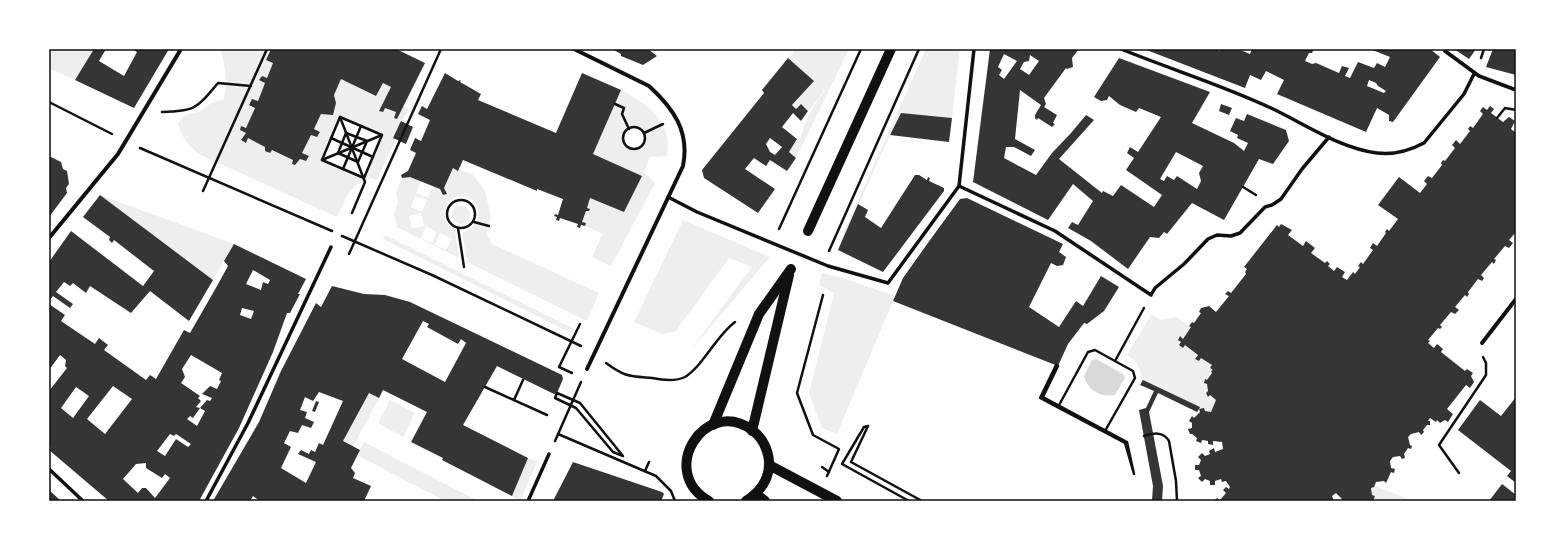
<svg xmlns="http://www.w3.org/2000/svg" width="1565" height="550" font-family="'Fira Sans Condensed',sans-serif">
<rect width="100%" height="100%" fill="#fff"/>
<g fill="#eee" fill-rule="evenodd">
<path d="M49,49h45l-19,31 -26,-12z"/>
<path d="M220,49h51l-5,11 7,3 -6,15 -5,-2 -3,4 6,3 -7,18 -6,-2 -3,6 6,3 -9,20 -5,-2 -1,4 6,3 -4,7 4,2 2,-4 17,9v4l5,2 2,-3 21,10 -1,4 3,1 5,-6 6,2 3,-4 -7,-4 9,-18 6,2 3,-5 -6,-3 7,-15 12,1 3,-12 -2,-8 7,-16 35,17 7,-13 8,4 -12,24 4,1 2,-4 11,4 -2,6 3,1 6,-13 6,3 -16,29 3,1 -19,41 -6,-2 -16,8 -8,10 -10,21 -136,-62c-12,-8 -20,-18 -23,-32l7,-8 14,-3 12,-9 13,-4c3,-18 2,-33 -4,-50zM340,117l42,18 -18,43 -42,-18z"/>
<path d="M796,49h53l-53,109 -7,-6 8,-12 3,1c5,-22 12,-33 25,-50l-8,-8 7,8 -15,20 -9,-7 -4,4 -3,-3 21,-24 -25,-23z"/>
<path d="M926,49h34l-8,69 -52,-5 -62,137 7,-21z"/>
<path d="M621,90c27,15 52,31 46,66l-17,1 -6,15 11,11 -44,83 -19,-9 11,-23 -18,-8 1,-3 -4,-1 4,-11 4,-2 -3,-1 3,-10 34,13 18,-35 -49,-22zM635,127l8,5 2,8 -2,6 -10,4 -7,-5 -3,-8 4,-7z"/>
<path d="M453,168l19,6 13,16 6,28 -4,16 5,10 107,49 -12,28 -120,-59 -5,-30c19,-2 23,-31 2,-35 -21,-3 -27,24 -9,33l4,28 -62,-31 -3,-13 4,-11 -2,-10 6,-15 8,-1 30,12 4,6 2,-1 -2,-6zM421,181l12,5 -5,12 -12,-5zM415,196l12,4 -5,12 -11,-5zM421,213l3,13 -12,2 -3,-12zM426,226l11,6 -5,11 -11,-5zM440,233l12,6 -6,11 -11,-5z"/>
<path d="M100,195l134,49 -21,36z"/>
<circle cx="461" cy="215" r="9"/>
<path d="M683,220l87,37 -81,95 63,-85 -23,-9 -54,74 -13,2 -28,-12z"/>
<path d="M385,235l193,96 -9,1 -186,-93z"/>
<path d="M822,273l21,5 52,18 -58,138 -15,-6 -13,-35 25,-100 -15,-8z"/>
<path d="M1151,315l10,5 15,-3 15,10 -8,12 -3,-2 -2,3 3,2 -2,3 4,3 2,-3 13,10 -3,4 3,2 3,-3 11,7 -2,3 3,2 -2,1 1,2 -5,7 -2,-1 -1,4 3,1 1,7 -2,2 2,3 2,-1 6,5 -5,12 -6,-1 -1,-3 -5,1 -58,-26c2,-13 -3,-21 -14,-28z"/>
<path d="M369,393l10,5 -26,49 -10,-6z"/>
<path d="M390,400l25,13 -12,24 -25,-14z"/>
<path d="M364,442l114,59h-33l-88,-46z"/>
<path d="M528,458l9,4 -17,39 -8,-5z"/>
<path d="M1375,486l38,15h-44h4l2,-5 -3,-1 -1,-7z"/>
</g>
<path fill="#d9d9d9" d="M1096,359l27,15 2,4 -10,17c-15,2 -27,-4 -31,-19l8,-16z"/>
<g fill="#353535" fill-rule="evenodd">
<path d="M94,49h12l-7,12 25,15 13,-24 -5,-3h37l-35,59 -59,-28z"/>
<path d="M271,49h125l29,14 -28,56 -3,-1 2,-6 -11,-4 -2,4 -4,-1 12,-24 -8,-4 -7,13 -35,-17 -7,16 2,8 -3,12 -12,-1 -7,15 6,3 -3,5 -6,-2 -9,18 7,3 -3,5 -6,-2 -5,6 -3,-1 1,-4 -21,-10 -2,3 -5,-2v-4l-17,-9 -2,5 -5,-3 5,-7 -6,-3 1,-4 5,2 9,-20 -6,-3 3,-6 6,2 7,-18 -6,-3 3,-4 5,2 6,-15 -7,-3z"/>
<path d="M612,49h36l9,7 -14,9 -22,-9v-2z"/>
<path d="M990,49h89l-7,9 1,9 -6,2 -1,-1 -22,30 2,6 -2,3 13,8 -4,8 2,1 -3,3 -14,-9 -1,2 -2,-2v-3l6,-10 -21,-15 -5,49 20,11 -4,6 -17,-9h-8l-2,11 32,17 16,-22 19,-20 15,-18 8,5 -35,39 43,34 1,-2 10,5 8,-11 33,22 8,-12 -36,-25 8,-12 -7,-5 3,-6 8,5 23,-35 -22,-9 -3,4 -16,-7 -11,-9 -2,4 -6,1 -7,-4 25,-39 91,34 -18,31 42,20 10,8 4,-8 -11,-5 1,-3 -8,-4 6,-13 8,3 3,-7 39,16 3,11 -16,23 -14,-5 -35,61 -32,-17 -25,31 -3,-2 -5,6 -9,-1 -22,32 -37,-28 -23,-13 4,-6 6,3 15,-24 -20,-17 -25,36 -75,-38zM1004,54l13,7 -13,18 -5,-4 3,-5 -4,-3zM1030,55l9,6 -10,14 -9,-6 4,-7 5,-1zM1176,152l27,14 -4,7 2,8 -4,8 -20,-13 -3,4 -7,-4 -3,5 -4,-2z"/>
<path d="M1144,49h71l5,2 1,-2h17l12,5 2,-5h62l-2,4h-3l-4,8 7,3 4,-1 23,10 3,-7 7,2 -4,8 5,2 8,-16 16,6 3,-5 8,4 5,-10 -20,-8h60l10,8 -47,65 -4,-1v-6l-12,-7 -11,24 -89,-38 7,-14 -18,-9 -5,9 -11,-5 -5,13zM1369,80l7,3 2,3 8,5 -2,2 -17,-7z"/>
<path d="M1454,49h22l-7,10z"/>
<path d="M1493,49h23v26l-30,-8z"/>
<path d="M788,58l26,23 -22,24 4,4 5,-5 7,7 -7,10 -8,-8 -11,14 15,12 -8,13 7,6 -9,13 -17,-11 -4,6 -12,-8 -9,11 30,20 -17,24 -54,-35 -2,-8 62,-77 -2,-3zM770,138l12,9 -7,8 -5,-3 -4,-8z"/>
<path d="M445,73l13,8 3,-1 -1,2 21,12 -3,6 78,33 26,-60 39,17 -28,64 49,22 -18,36 -34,-14 -3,10 3,1 -1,2h-3l-4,11 4,1 -1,3 -4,-1 -1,3 -3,-1 1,-3 -18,-6 -1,3 -3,-1 1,-3 -3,-1 1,-2 3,1 5,-16 -26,-10v2l-74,-31 -5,11 -5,-3 -9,20 3,6 -4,1 -3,-6 -30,-12 -8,1 -1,-3 7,-4 8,-18 -6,-3 5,-12 6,3 9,-21 -12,-6 4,-8 5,3z"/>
<path d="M1221,104l11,4 -3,7 -10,-4z"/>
<path d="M1490,106l4,3 -3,4 12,9 6,-5 6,4 -4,8 5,4v99l-7,8 4,3 -4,5 -4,-2 -11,13 2,1 -2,4 -2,-2 -11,13 3,3 -2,3 -4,-2 -10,13 1,2 -2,3 -2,-2 -10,12 4,3 -4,4 -4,-2 -11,13 2,2 -2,2 -2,-1 -10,12 2,1 -2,2 6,5 3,-4 6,5 -2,3 24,19 2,-2 6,4 -2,3 3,6 -4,6 -4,-3 -19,24 6,5 -5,8 -3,-2 -5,3 -3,-3 -1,2 -6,-4 -2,3h2v4h-3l-4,5 1,2 -3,3 -2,-3 -8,2 -3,3 2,8 2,1 -1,3 -3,-1 -4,6 1,4 -3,1 -2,-3 -7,1 -3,4 1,7 4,1 -1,4 -3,-1 -5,11 -2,-2 -8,1 -2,5 -3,1 1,7 3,1 -2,5h-32l1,-2 -6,-6 -4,3 2,5h-120l3,-3 3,2 6,-7 -3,-3 3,-3 3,2 1,-2 -4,-6 -4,1 -1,-3 -6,2v4h-5v-4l-5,-2 -3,3 -4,-4 3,-2 -2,-6h-4v-5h4l2,-5 -3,-3 4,-4 3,3 5,-2 -1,-3 5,-3 1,4 8,-3 -1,-7 -9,-1v4l-5,-1v-3l-6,-1 -1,3 -5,-2 1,-3 -5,-4h-2l-2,-5 4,-1v-5l-3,-2 3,-5 2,2 6,-6 -1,-3 -2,3 -39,-19 -9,19 14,74 -1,15h-10l1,-15 -14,-76 7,-2 8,-17 -14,-6 3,-5 57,27 -1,2 5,-1 1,3 6,1 5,-12 -6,-5 -2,2 -2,-4 2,-2 -1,-7 -3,-1 1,-4 2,1 5,-7 -1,-2 2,-1 -3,-2 2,-3 -11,-7 -2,3 -4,-2 3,-4 -13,-10 -2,3 -4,-3 2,-3 -3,-2 2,-4 3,3 8,-12 -2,-1 3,-4 2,1 7,-10 -2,-1 2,-4 8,-2 7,6 13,-16 -4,-2 3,-3 3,2 15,-19 -1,-2 2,-3 -3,-2 33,-42 2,2 2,-3 11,6 -4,5 15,11 3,-5 9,7 -4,5 14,10 2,-2 3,3 -2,2 6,5 3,-4 8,5 -3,5 5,3 6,-8 2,2 5,-7 -2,-1 3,-4 2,2 10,-14 -3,-2 3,-5 4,3 9,-13 -1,-1 2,-3 2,2 9,-12 -20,-14 21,-28 21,16 7,-9 -3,-3 4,-5 4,2 10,-13 -1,-2 2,-3 2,1 10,-13 -3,-3 4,-5 4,4 10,-13 -2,-2 2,-3 3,2 10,-14 -3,-3 3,-4 4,3z"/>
<path d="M901,113l51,5 -3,24 -59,-7z"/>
<path d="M401,121l12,6 -7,17 -13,-6z"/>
<path d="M49,156l12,6 2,7 4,2 2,13 -3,4 1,5 -18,24z"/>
<path d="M915,175h4l8,5 1,-3 2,1 -1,3 15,7v3l-61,81 -45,-22 20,-46 10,6 -3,7 16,11z"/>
<path d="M100,195l113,85 -24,41 -39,-30 -19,22 -41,-27 -4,7 -13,-10 -3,3 -6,-4 -8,10 17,12 -3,4 -17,-12 -4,5v-39l22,-31 72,55 11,-15 -40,-31 -2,3 -3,-3 1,-3 -27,-20z"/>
<path d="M967,198l96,46 -4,8 7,5 -3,8 -6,1 -6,-3 -22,44 30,20 17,-26 7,5 18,-30 18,11 -15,24 -17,13 -3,-1 -16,21 -10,22 -165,-65 10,-23 27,-38 30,-41z"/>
<path d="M234,244l72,35 -8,15h2l-10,19h-3l-14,39 -34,76 -40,73h-90l-60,-51 2,-2 -2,-2v-55l18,-23 -2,-2 1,-6 -6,-5 -11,15v-66l16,11 -4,6 34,23 4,-6 9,7 -4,5 42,30 4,-5 6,4 28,-49 6,3 27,-47 11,-20 -4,-5zM253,270l17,10 -2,4 -5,-2 -2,8 -15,-6zM242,308l12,3 -3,8 -11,-4zM191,355l31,18 -3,7 2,1 -4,8 -7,-3 -8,8 10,4 -2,3 -3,-1 -7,8 5,3 -8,15 -10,-7 3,-3 3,2 7,-10 -4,-1 5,-6 -3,-3 2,-2 -19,-13 4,-6 -3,-8zM113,386l19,13 -27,35 -18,-15zM76,387l13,9 -16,22 -12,-10zM170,434l4,2 2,-2 15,10 -3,3 -12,-8 -11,17 -8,-5zM146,463v5l16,10 3,-4 5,4 -15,20 -9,-10h-4l-4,5 -15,-14 13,-15z"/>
<path d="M332,286l32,8 21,1 25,7 152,73 1,4 -6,14 -3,1 -57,-28 -34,59 65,33 -16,38 -70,-36 1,-2 -32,-16 16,-30 -44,-22 -4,8 -10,-5 -26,48 17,9 -9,18 4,5 -2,5 18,8 -7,15h-104l-7,-5 -3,5h-37l46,-79 22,-51 34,-66 1,-2 5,4zM423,321l6,3 -2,3 31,17 3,-5 5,4 -21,39 -43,-23zM319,392l24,9 -20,44 -4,-2 -4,9 -4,-2 -2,4 -8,-4 -3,4 18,8 -10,21 -25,-15 10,-21 -7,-4 6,-12 8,2 4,-8 9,3 3,-6 -9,-4 2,-6 -7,-2 5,-13 8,4z"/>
<path d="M1516,397v86l-9,-7 4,-5 -53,-41 22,-30 21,16z"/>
<path d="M316,401l3,1 -4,10 -3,-1z"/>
<path d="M573,462l89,30 2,2 -3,7h-108z"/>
<path d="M1502,484l14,11v6h-27z"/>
<path d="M49,490l12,11h-12z"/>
</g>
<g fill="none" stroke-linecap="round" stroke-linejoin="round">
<g stroke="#111" stroke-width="2.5">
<path d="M1481,58l3,-9"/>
<path d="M49,102l63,32"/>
<path d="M615,104l9,4 -2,6 7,15"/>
<path d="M162,112c34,-1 34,-3 56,-29l33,3"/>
<path d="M340,117l42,18 -18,43 -42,-18z"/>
<path d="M340,117l25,65 -13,31"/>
<path d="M1497,118l8,-10 11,2"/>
<circle cx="634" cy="138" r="11"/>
<path d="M346,133l21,8 -9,21 -20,-9z"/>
<path d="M644,133l19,-9"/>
<path d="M331,138l42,19"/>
<path d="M140,148l192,83"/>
<path d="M322,160l60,-25"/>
<path d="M343,169l18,-43"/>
<path d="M1243,187l13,8"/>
<path d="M203,191l64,-142"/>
<circle cx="461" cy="214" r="14"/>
<path d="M474,222l15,4"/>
<path d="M458,228l6,39"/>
<path d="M779,229l82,-180"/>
<path d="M342,236l90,39 149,71"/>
<path d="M829,251l90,-202"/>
<path d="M349,254l92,-205"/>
<path d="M823,295l-26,98 16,42 26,14 -12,27"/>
<path d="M1115,361l29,-53"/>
<path d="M606,363c19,14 23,13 46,15 10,2 23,4 33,-1 18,-11 31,-41 50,-55"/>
<path d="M1056,365l2,1 -15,31 84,45 7,32 -9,-31 -85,-45z"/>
<path d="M572,373l-13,-6 21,-43"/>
<path d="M485,387l62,28"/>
<path d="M557,393l23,10 43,53 -10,-4 -37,-44 -21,-10z"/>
<path d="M514,400l9,-20"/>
<path d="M1058,407l30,-55 7,-2 38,21 2,7 -30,53"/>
<path d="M558,434l98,42 15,15 4,10"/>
<path d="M1144,436c9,-3 19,-5 25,5l7,40 1,20"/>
<path d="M555,441l26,-59"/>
<path d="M822,467l7,5"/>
<path d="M645,471l4,-9"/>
<path d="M1459,473l-20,-28 47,-70v-12l-3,-6"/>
<path d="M909,501l-67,-37 22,-37 4,-1 -17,36 71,39"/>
</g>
<g stroke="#111" stroke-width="3.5">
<path d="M1121,49c49,20 101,36 150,59 34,16 68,40 106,45 17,2 32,-2 47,-10l40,-49 10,-20"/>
<path d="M959,186l15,-137"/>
<path d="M668,197l29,15 131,54 60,17 71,-97 96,45 96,64 4,-7 29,-24 24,-25 9,-4 14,1 9,-3 25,-26 7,-2 9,-6 21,-30 27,-32"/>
<path d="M49,469l34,32"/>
<path d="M206,501l42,-78 83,-176"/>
<path d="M528,501l21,-47"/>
</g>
<g stroke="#111" stroke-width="4">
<path d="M574,49l75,37c24,22 41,45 34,80l-96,203"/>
<path d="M1445,51l34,25 37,14"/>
<path d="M49,238l69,-84 63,-105"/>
<path d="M1482,343l34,-44"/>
</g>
<g stroke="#111" stroke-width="10">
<path d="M808,231l83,-182"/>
<path d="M713,425l46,-111 32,-45"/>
<path d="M752,431l37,-156"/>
<path d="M769,465l68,36"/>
<path d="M756,494l9,7"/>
<path d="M709,501c-52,-29 -4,-105 43,-71 10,7 16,19 17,31 1,18 -9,31 -23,40"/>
</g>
</g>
<rect width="1565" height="550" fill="none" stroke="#ffffff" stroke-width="100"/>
<rect x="50" y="50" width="1465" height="450" fill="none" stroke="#111" stroke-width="1.5"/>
</svg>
